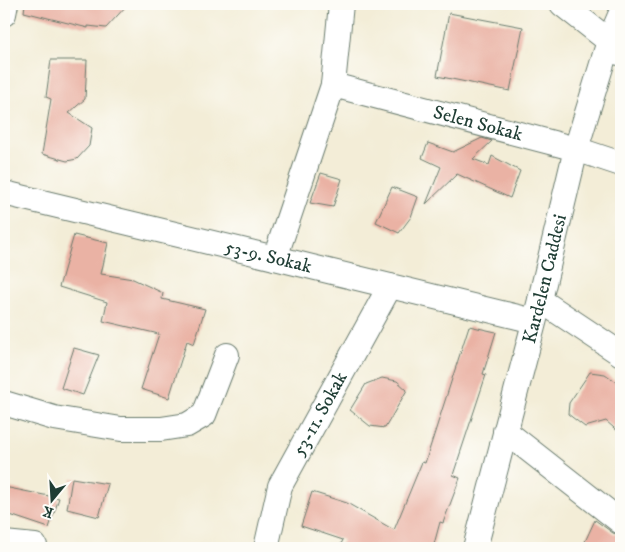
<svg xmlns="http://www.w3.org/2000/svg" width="625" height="552" font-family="'IM FELL DW Pica',serif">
<rect width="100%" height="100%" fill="#fdfcf7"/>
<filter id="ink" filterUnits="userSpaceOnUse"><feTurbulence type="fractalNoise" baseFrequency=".02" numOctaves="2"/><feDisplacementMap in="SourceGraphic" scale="10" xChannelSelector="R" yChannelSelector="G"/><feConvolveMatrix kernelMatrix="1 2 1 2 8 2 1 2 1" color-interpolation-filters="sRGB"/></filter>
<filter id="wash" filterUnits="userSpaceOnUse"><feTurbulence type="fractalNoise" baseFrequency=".0096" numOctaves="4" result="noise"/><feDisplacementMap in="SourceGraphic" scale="20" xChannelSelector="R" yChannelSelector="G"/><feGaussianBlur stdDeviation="1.12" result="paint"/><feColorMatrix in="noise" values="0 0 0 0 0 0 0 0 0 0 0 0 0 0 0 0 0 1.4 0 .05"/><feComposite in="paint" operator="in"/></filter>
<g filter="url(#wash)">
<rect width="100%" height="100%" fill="#f3edd7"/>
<g id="blocks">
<g fill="#eab2a4">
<path d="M25,4h103l-22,24 -18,-2v2l-64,-16z"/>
<path d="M449,13l74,14 -13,64 -73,-15z"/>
<path d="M51,60h36l-2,39 -16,14 23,15 -3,18 -12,13 -10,2 -25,-7 9,-55 -5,-2z"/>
<path d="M482,138l10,3 -19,18 16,6 3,-9 28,15 -10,27 -53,-24 -31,30 15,-37 -19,-9 6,-15 25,9z"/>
<path d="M321,173l21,6 -9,28 -23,-4z"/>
<path d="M392,187l26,10 -7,20 -12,16 -23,-11z"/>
<path d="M74,235l34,8 -7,31 32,5 30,14 -1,6 43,10 -11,35 -7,-3 -18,57 -28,-9 18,-55 -56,-13 4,-19 -48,-15z"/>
<path d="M469,326l27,6 -13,42 3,1 -33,100 7,3 -17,45 -3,-1 -7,26h-94l4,-8 -42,-14 11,-34 35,11 47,27 28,-68 3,1z"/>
<path d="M74,348l25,7 -16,40 -22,-7z"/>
<path d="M590,372l15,2 16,11v49l-15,-13 -21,6 -17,-13 1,-11z"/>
<path d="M382,378l15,3 10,9 -22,38 -15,-2 -20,-16 16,-26z"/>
<path d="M72,478l36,6 -9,33 -32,-8z"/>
<path d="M4,487l55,11 -10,30 -45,-15z"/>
<path d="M595,520l18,13 8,2v13h-39z"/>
</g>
</g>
</g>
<g filter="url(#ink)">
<use href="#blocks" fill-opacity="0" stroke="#697b6d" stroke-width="1"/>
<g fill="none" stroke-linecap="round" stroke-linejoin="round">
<g stroke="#697b6d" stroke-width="26">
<g id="minor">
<path d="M562,4l47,37 10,12"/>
<path d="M4,14l2,-10"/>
<path id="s1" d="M333,85l243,64 45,15"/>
<path id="s2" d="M4,193l271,65 259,63"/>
<path d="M275,258l58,-173 8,-81"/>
<path d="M540,300l81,54"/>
<path d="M4,403l50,15 67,11h40l26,-4 17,-10 23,-60"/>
<path d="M505,431l116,91"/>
<path d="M4,543l31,3"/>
<path id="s3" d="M266,548l14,-62 110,-200"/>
<path id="s4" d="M475,548l65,-248 36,-151 33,-108 12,-28"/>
</g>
</g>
<use href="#minor" stroke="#fff" stroke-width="24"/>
</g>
</g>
<g text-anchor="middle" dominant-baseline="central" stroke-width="4" stroke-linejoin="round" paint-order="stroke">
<g font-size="19" fill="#1f3d34" stroke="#fdfcf7">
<text stroke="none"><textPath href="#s1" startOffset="150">Selen Sokak</textPath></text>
<text stroke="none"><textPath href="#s2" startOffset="272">53-9. Sokak</textPath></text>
<text stroke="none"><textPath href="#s4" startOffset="278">Kardelen Caddesi</textPath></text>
<text stroke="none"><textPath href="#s3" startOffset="146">53-11. Sokak</textPath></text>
</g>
</g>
<rect width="625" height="552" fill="none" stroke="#fdfcf7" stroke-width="20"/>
<g transform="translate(52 500) rotate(198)" stroke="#fdfcf7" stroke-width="4" paint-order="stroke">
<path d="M0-4L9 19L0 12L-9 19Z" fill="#1f3d34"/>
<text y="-8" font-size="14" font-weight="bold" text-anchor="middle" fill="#1f3d34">K</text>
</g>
</svg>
